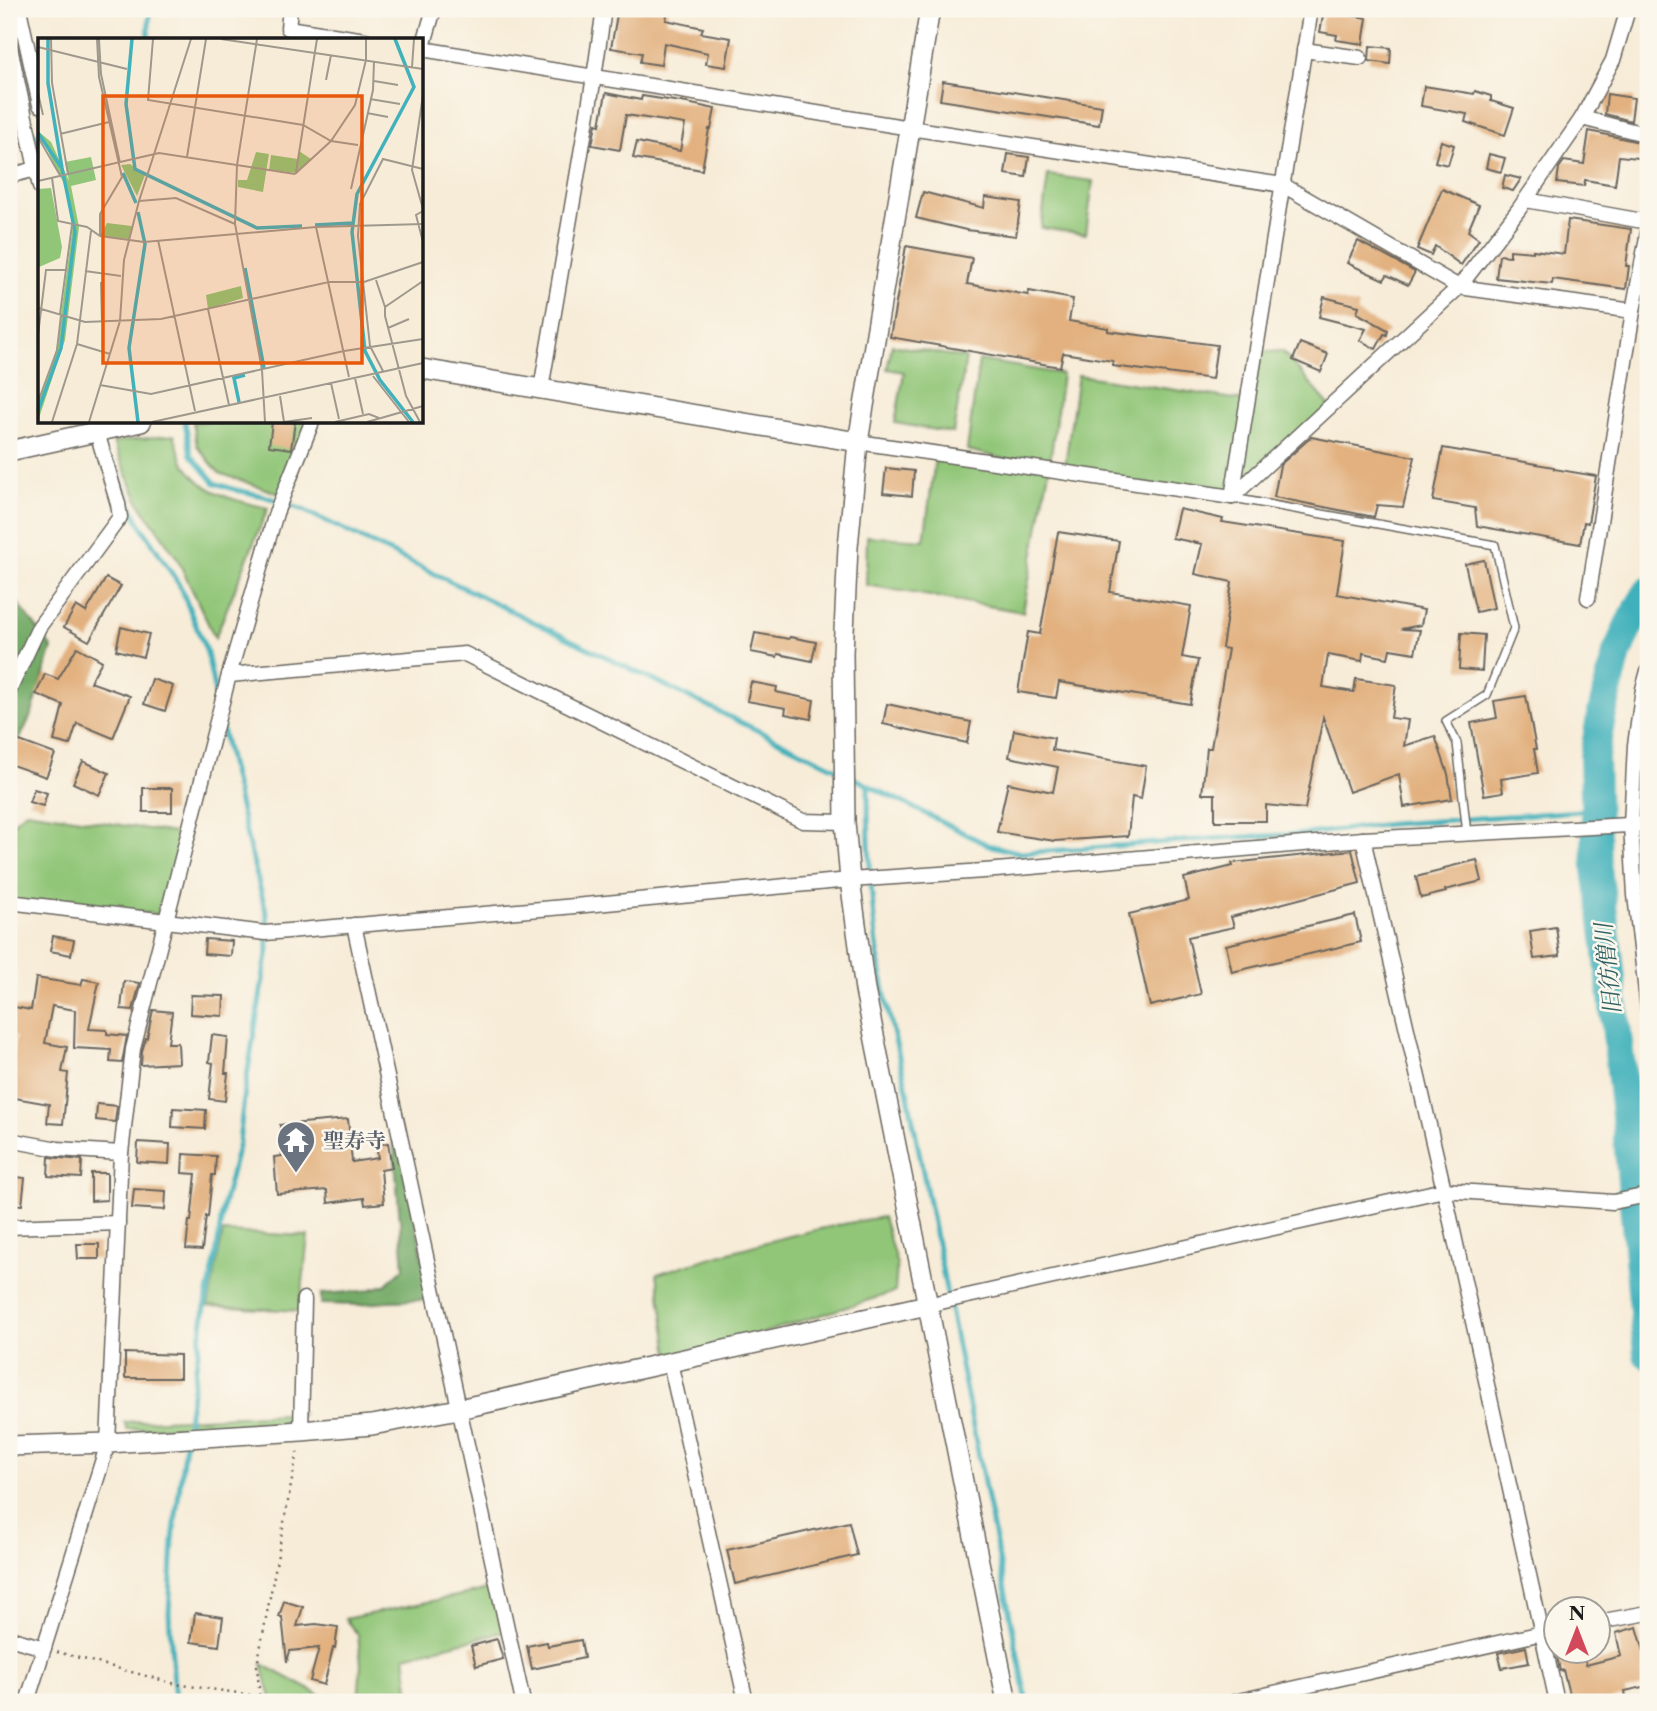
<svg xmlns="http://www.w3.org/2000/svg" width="1657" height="1711" font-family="'Libre Caslon Text','Noto Serif JP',serif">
<rect width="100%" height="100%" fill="#fbf7ec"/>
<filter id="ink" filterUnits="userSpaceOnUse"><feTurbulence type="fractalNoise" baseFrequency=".0143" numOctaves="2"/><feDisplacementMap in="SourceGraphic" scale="14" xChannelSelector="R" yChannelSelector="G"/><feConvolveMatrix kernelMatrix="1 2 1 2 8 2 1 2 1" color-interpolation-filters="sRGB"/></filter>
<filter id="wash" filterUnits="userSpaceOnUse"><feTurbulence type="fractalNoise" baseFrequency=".00686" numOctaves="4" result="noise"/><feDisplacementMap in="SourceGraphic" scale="28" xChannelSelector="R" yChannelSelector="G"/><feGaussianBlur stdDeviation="1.57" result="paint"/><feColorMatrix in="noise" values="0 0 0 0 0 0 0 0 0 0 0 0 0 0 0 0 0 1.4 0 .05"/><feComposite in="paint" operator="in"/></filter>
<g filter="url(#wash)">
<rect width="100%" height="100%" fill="#f7ecd8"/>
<g fill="#91c678" stroke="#56714a" stroke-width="2">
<path d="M1048,175l45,6 -7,53 -45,-6z"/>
<path d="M892,345l74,13 -13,75 -58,-10 9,-51 -17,-3z"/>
<path d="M1282,351l48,55 -91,85 17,-138z"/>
<path d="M979,360l83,14 -13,96 -26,142 -157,-27 1,-49 57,4 12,-87 102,14 -71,-17z"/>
<path d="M1078,375l170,26 -16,96 -168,-25z"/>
<path d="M193,422h114l-24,73 -64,-22 -22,-27z"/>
<path d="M174,435c3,8 5,18 9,26 17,32 53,40 85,47l-53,130 -38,-80 -38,-55 -26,-61z"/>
<path d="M26,811l163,24 -21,80 -159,-14v-75z"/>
<path d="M883,1217l14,48 -2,27 -225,70 -13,-88c75,-24 149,-45 226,-57z"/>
<path d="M223,1232l85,4 -8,75 -92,-5z"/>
<path d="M302,1413l-6,9 -169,7 -3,-7z"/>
<path d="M491,1589l17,42 -103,25 4,33 -51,11 3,-36 -3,-29 -13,-16z"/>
<path d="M262,1664l71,38h-61z"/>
</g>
<g fill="#74ab68" stroke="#486442" stroke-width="2">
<path d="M14,598l38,50 -20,65 -23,49v-159z"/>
<path d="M393,1139l9,6 26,145 -4,10 -34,1 -30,4 -39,-1v-10l43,-3 21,-6 19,-17z"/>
</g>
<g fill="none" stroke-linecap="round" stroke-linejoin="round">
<g stroke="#41b1bb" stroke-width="5">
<path d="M9,19l5,24"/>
<path d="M148,40l2,-31"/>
<path d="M36,134l4,18"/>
<path d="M185,422l6,33 24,28 21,7 28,6 39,14 536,260"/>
<path d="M112,462l26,59 42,65 27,67 10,51"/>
<path d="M848,775l140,70 33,8 201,-15 84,-4 85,-10 204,-14"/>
<path d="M868,785c0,67 3,133 15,200 6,33 15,67 23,100l121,617"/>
<path d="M186,1433l19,-126 11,-51 7,-50 16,-64 6,-53 23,-140 -1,-34 -19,-73 -27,-118"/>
<path d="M175,1702l-6,-89 4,-73 12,-97"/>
</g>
<path stroke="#41b1bb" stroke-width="30" d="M1648,592l-19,33 -12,28 -16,64 -7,40 3,112 10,75 18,162 23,248"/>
</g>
<g id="blocks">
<g fill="#e2b17f">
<path d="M618,9h50l-2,11 37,8 -2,5 30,5 -5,29 -20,-3 2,-11 -44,-10 -3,22 -21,-3 2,-9 -31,-5z"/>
<path d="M1324,11l43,7 -4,26 -27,-4 1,-5 -17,-3z"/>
<path d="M1370,46l21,2 -1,16 -21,-3z"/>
<path d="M943,81l159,25 -3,19 -159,-25z"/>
<path d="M1424,86l50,8 1,-3 16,5v5l23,7 -9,27 -40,-13 2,-8 -46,-8z"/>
<path d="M606,93l35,7 1,-4 45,7 28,6 -4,20h-2l-7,41 -69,-12 4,-16 43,9 5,-27 -59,-9 -6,35 -28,-5 4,-21 4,1z"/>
<path d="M1607,94l27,4 -3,23 -26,-7z"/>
<path d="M1589,131l59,13v15l-29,-3 -4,29 -30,-5 -1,6 -27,-3 2,-15 5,-7 20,3z"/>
<path d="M1441,141l13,4 -6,20 -13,-3z"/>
<path d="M1008,154l21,3 -3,20 -21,-3z"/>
<path d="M1489,154l16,4 -4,14 -15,-4z"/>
<path d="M1505,175l16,4 -8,12 -11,-3z"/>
<path d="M1442,189l37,16 -11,26 11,8 -18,26 -26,-19 -4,9 -14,-6z"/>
<path d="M923,192l61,16 1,-11 36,5 -5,34 -50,-6 -50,-12z"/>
<path d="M1568,220l63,9 -5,37h3l-3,23 -73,-10 -1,5 -56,-6 3,-23 11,1v-6l23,2v-2l31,4z"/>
<path d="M1358,241l57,31 -7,13 -21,-10 -3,5 -37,-17z"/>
<path d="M906,246l66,12 -5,26 61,11 1,-4 44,8 -4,22 39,7v3l109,14 -5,34 -99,-13v-5l-50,-8 -3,14 -170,-30z"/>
<path d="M1324,297l35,9 -2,7 31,17 -1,5 -3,-1 -8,15 -16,-9 6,-11 -47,-12z"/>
<path d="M1300,343l28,11 -7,18 -28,-12z"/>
<path d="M272,422h23l-4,27 -22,-3z"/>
<path d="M1311,437l104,20 -12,50 -26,-2 -3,12 -100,-20 6,-32z"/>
<path d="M1443,448l111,19v2l42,7 -8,47 -4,-1 -4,22 -103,-18 -2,-18 -42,-7z"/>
<path d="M886,468l28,3 -2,25 -29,-3z"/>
<path d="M1179,509l44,10 -1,3 123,19 -8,53 87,16 -3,15 -20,4 19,1 -5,23 -25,-4 -2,9 -25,-5 -1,8 -34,-6 -5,32 31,5 2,-13 40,6 -5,33 17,2 -4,26 31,-10 13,38 4,25 -48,8 -5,-33 -50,18 -26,-75 -18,92 -39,-4v16h-51v-27h-13l5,-46h4l17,-99 -6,-1 10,-66 -37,-8 7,-30 -30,-6z"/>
<path d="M1058,532l61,9 -9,51 81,14 -9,51 16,3 -8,44 -131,-22 -3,16 -38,-6 10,-60 12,2z"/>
<path d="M1484,560l10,48 -18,4 -11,-48z"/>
<path d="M106,578l15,8 -32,55 -25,-14 12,-21 10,6z"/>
<path d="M121,627l28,7 -6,23 -27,-7z"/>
<path d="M755,633l34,6 1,-2 26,5 -4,19 -34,-7 -1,3 -26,-5z"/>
<path d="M1461,633l23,2 -2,36 -23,-2z"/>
<path d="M77,647l25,14 -12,21 40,14 -17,42 -36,-15 -7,22 -16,-4 9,-36 -27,-11 9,-20 13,5z"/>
<path d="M152,679l21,7 -8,25 -21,-7z"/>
<path d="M751,682l26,5 -1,5 38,8 -3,19 -26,-5 1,-6 -39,-7z"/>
<path d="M1526,696l10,53h-2l4,24 -37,6 2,13 -19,3 -13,-72 26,-5 -3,-17z"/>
<path d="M887,704l84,18 -4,21 -84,-19z"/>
<path d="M1014,730l40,8 -2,12 94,16 -5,33 -9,-2 -4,39 -73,5 -58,-9 11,-49 45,9 5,-25 -49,-10z"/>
<path d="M17,740l38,14 -9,23 -37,-13z"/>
<path d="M83,761l26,12 -10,22 -26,-12z"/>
<rect x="143" y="788" width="29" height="24"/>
<path d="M34,789l13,4 -4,13 -14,-4z"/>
<path d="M1352,850l8,33 -129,34 3,10 -46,10 13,57 -51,12 -21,-92 60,-14 -5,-22 49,-12 -1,-3z"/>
<path d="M1477,860l5,21 -37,9 1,2 -25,6 -5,-21 28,-7v-2z"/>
<path d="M1355,915l6,27 -129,30 -6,-27z"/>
<path d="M1556,927l4,29 -26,3 -4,-28z"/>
<path d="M53,936l21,4 -3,15 -21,-4z"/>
<path d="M205,939l27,2 -1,15 -27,-2z"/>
<path d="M36,978l45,7 2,-6 16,3 -10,47 18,1v4l20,2 -5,27 -12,-1 1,-12 -37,-2 1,-38 -23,-4 -7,37 22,4 -5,25 6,1 -5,51 -16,-1 2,-19 -40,-7v-30l7,-30 -7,-1v-30l22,4z"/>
<path d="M124,981l16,2 -7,27 -12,-1z"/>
<path d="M191,995l33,1 -1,20 -33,-2z"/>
<path d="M153,1010l19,2 -4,31h10l1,20 -38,2 1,-14 4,-13h1z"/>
<path d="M212,1035l16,2 -3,36h3l-3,28 -16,-2 4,-36 -4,-1z"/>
<path d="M97,1104l20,2 -2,16 -19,-2z"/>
<path d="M173,1108l33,2 -1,19 -33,-2z"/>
<path d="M348,1119l4,43 26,-4 -2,-13 12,-2 4,25 -11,2 3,33 -19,2 -1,-7 -36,5 -1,-13 -50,4 -3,-37 8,-1 -2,-31z"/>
<path d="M138,1142l32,2 -1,20 -32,-2z"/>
<path d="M183,1154l33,2 -1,19h-3l-4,42 -2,-1 -4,34 -16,-1 3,-28h2l5,-47 -14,-1z"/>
<path d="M49,1157l33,3 -1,18 -33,-2z"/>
<path d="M91,1173h16v27l-16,1z"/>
<path d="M9,1176l16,2 -3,27 -13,-1z"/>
<path d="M134,1189l32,2 -1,19 -33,-2z"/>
<path d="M77,1244h22v15h-21z"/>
<path d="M125,1353l55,2v23h-55z"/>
<path d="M849,1522l8,33 -122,29 -8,-34z"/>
<path d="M284,1601l19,6 -6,19 19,-2 22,3 -3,21h-2l-9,37 -14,-4 9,-33 -29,3 -3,11 -5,-45h-3z"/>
<path d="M195,1613l28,4 -4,29 -28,-4z"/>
<path d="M1637,1627l7,24 4,-1v36l-23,5 1,6 -23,5h-32l-8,-32 -3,1 -4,-20h27l3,14 35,-9 -5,-23z"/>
<path d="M497,1639l6,20 -27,7 -5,-20z"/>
<path d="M581,1640l3,18 -52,11 -5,-23 20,-4 1,4z"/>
<path d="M1526,1647l3,16 -27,5 -4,-15z"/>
</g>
</g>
</g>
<g filter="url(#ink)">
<use href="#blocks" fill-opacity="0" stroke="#69655e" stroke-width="2"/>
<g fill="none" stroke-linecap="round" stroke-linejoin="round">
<g stroke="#69655e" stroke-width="10">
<path id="lane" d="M1233,498l262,47 19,83 -27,67 -41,26 11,22 10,91"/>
</g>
<g stroke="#69655e" stroke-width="17">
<g id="street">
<path d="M19,9l21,96"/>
<path d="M290,9l-2,19 77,12"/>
<path d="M9,43l31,144"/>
<path d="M422,49l488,79 373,57 176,102 174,24"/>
<path d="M422,50l12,-41"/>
<path d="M1304,50l56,8"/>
<path d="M1582,118l66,17"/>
<path d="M9,176l27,-7"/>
<path d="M1526,200l122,22"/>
<path d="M541,389l53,-312 10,-68"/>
<path d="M858,442l374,55"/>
<path d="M1232,497l227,-210 60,-78 63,-91 31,-58 15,-51"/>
<path d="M1232,497l79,-488"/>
<path d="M1588,598l45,-287 15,-79"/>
<path d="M1648,671l-5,18 -8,56 -4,80 4,70 13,115"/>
<path d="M229,675l236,-21 338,167 42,1"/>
<path d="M9,691l30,-64 81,-110 -2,-13 -24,-82"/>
<path d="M1363,839l81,351 113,512"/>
<path d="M9,902l256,31 299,-26 286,-27 134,-9 379,-32 285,-15"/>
<path d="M354,925l169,777"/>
<path d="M9,1140l49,9 63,4"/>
<path d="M9,1227l109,-4"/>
<path d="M927,1305l517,-115 169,12 35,-7"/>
<path d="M670,1362l76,340"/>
<path d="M301,1431l3,-132"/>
<path d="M1598,1622l50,-9"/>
<path d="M9,1638l35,10"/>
<path d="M27,1702l81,-259 13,-290 12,-104 96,-374 47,-162 36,-91"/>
<path d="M1234,1702l322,-72"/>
</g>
</g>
<g stroke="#69655e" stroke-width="22">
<g id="secondary">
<path d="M930,9l-72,433 -10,105 -5,106 2,169 5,58 15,110 142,712"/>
<path d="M422,369l436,73"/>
<path d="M9,451l132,-29"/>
<path d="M9,1446l99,-3 193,-12 71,-6 87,-16 468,-104"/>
</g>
</g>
<g stroke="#69655e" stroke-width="2.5" stroke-dasharray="2 5" stroke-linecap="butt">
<path d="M57,1652l119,32 83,12"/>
<path d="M260,1702l-3,-36 41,-218"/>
</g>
<use href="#lane" stroke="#fff" stroke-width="7"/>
<use href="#street" stroke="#fff" stroke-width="14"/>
<use href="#secondary" stroke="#fff" stroke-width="19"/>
</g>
</g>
<defs>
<g id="temple-pin" transform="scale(2.0125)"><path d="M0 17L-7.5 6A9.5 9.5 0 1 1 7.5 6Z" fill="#6b7280" stroke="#fbf7ec"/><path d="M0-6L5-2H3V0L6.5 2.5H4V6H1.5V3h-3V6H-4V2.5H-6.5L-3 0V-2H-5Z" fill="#fff"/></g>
</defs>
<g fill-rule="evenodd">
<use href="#temple-pin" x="296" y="1140"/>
</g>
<g text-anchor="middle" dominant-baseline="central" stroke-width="5" stroke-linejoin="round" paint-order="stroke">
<g font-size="21" font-weight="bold" fill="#5b616d" stroke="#fbf7ec" text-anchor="start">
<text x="323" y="1140">聖寿寺</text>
</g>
<g font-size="23" font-style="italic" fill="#2d5f64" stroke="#fbf7ec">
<text transform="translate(1608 969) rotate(-96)">旧彷僧川</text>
</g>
</g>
<g transform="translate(38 38)">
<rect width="385" height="385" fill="#f7ecd8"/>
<path d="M0,93l13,11 18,39 -4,-19 26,-5 5,23 -25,6 8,41 -14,113 -27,81v-19l18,-50 17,-127 -9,-41zM261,113l12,8 -14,14 -28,-3 2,-15 27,4zM218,114l13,2 -6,38 -25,-5v-7h9zM92,126l15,11 -8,21 -16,-31zM13,150l11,59 -2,11 -21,9 -1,-78zM69,185l25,3 -3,13 -29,-3zM203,248l2,12 -35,11 -2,-14z" fill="#91c678"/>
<path fill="none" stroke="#41b1bb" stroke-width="3.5" d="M10,1v44l14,85M94,1l-6,65 9,65 122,59 45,-2M357,1l19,48 -57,107 -5,38 13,119 15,29 33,42M0,95l23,34M85,135l13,30M100,174l7,32 -16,104 9,74M277,187l37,-2M207,230l19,100M201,364l-5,-24 11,-3M0,373l23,-63 14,-116 -13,-64"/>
<path fill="none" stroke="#9f998d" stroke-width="2" d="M13,1l1,44 16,91M59,1l2,38 23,100 -22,37v22M61,1l2,35 19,89M115,1l-5,61 155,25 28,16 27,4M183,1l202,30M219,1l-20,126 -2,59 27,146 3,52M0,9l89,22M374,29l2,-28M288,42l5,-25M336,43l24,4M0,55l5,22M385,57l-11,75 11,39M332,61l30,5M329,75l21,4M22,96l49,-12M0,99l23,40M149,119l19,-118M258,134l21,-133M257,136l36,-33 24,-36 11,-45v-21M14,140l6,43 29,6 13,9 44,6 172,-15 107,-3M0,143l121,-28 136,21M313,151l22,-99 1,-29M101,163l37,-3 59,26M385,173l-7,4 7,27M278,189l33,150M120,202l37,171M47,233l36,5M338,242l9,27M63,244l1,40M0,270l47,14 76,-3 168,-37h35l59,-20M170,271l21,96M22,276l12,-89M350,290l21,-9M0,297l8,-65h20M39,306l33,10M345,333l-13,-25 -12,-110 2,-32 23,-45 40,10M335,338l36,46M317,340l8,36M293,345l8,36M62,347l51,9 193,-43 79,-12M242,358l4,26M0,364l19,-52 4,-35M14,384l25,-78 14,-113M51,384l31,-101 4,-61 15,-59 52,-162M114,384l271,-59M246,384l28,-4M297,384l34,-8 10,4M329,384l56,-16M382,384l-14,-26 -21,-80v-9l38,-26"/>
<path fill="#e8590c" fill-opacity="0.15" stroke="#e8590c" stroke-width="3.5" d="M65,58h259v267h-259z"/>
<rect width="385" height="385" fill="none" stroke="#1c1c1c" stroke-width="3.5"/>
</g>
<rect width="1657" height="1711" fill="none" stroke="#fbf7ec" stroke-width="35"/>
<g transform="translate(1577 1630)"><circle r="33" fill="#fbf7ec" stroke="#a29f99" stroke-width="2"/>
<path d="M0-5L12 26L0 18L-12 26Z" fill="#d1495b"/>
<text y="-10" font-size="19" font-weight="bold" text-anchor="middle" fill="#1c1c1c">N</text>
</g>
</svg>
